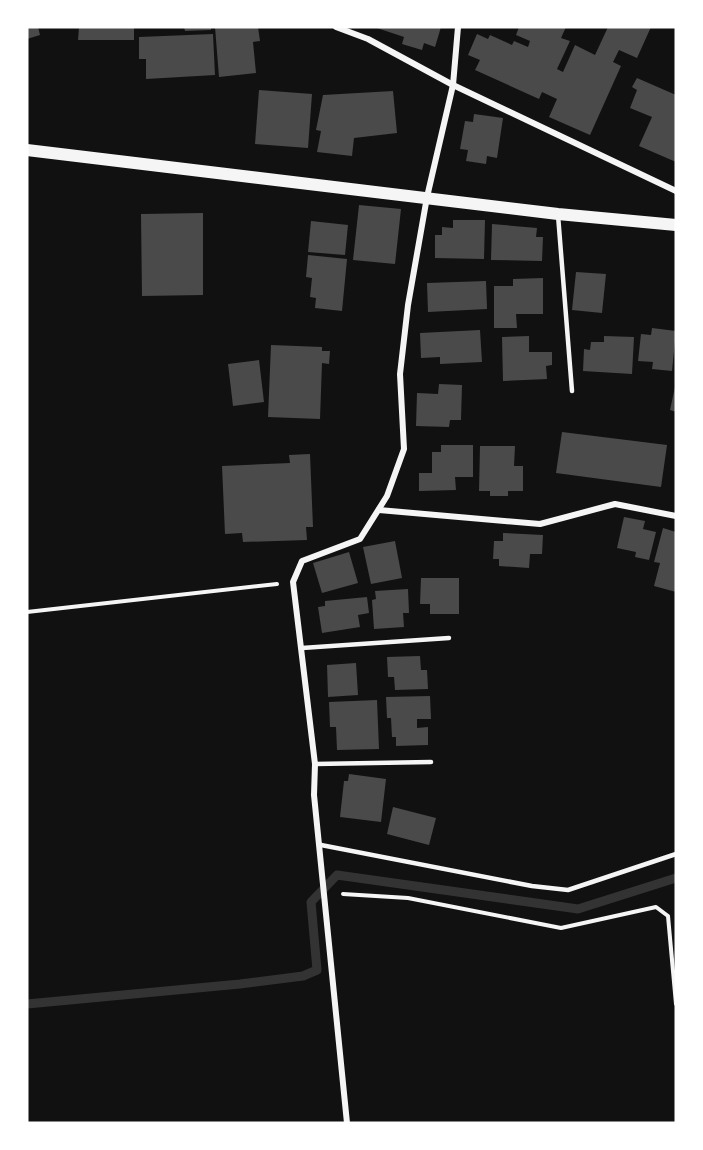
<svg xmlns="http://www.w3.org/2000/svg" width="703" height="1150" font-family="'Public Sans',sans-serif">
<rect width="100%" height="100%" fill="#111"/>
<g fill="none" stroke-linecap="round" stroke-linejoin="round">
<path stroke="#333" stroke-width="9" d="M27,1004l213,-20 63,-8 14,-6 -6,-68 26,-27 241,34 98,-31"/>
</g>
<g fill="#4a4a4a">
<path d="M27,27h11l2,8 -13,4z"/>
<path d="M79,27h55v13h-56z"/>
<path d="M184,27h27v3l-26,1z"/>
<path d="M215,27h43l2,14 -7,1 3,31 -37,4z"/>
<path d="M374,27h67l-6,20 -11,-4 -2,7 -20,-6 2,-7z"/>
<path d="M519,27h47l-5,11 9,3 -13,28 6,3 12,-27 20,10 13,-28h43l-14,31 -18,-8 -6,12 8,4 -31,69 -41,-18 8,-18 -15,-7 -3,7 -64,-29 5,-10 -12,-5 9,-21 11,5 2,-4 22,10 2,-4 14,6 2,-6 -14,-6z"/>
<path d="M213,34l2,41 -69,4v-20h-7v-22z"/>
<path d="M637,78l39,17v67l-37,-16 13,-29 -22,-9 7,-18 -5,-3z"/>
<path d="M259,90l53,4 -4,54 -53,-4z"/>
<path d="M393,91l4,42 -43,5 -2,18 -35,-4 4,-21 -5,-1 7,-35z"/>
<path d="M474,114l29,4 -6,40 -10,-2 -1,8 -20,-3 2,-11 -8,-1 5,-28 8,1z"/>
<path d="M359,205l42,4 -6,55 -42,-4z"/>
<path d="M203,213v82l-61,1 -1,-82z"/>
<path d="M453,220h32l-1,39 -49,-1v-23h7v-8l11,1z"/>
<path d="M311,221l37,4 -3,30 -37,-3z"/>
<path d="M492,224l45,4 -1,9h7l-1,24 -51,-1z"/>
<path d="M308,255l39,4 -5,52 -27,-3 1,-10 -6,-1 2,-19 -6,-1z"/>
<path d="M576,272l30,2 -4,39 -30,-3z"/>
<path d="M543,278v36h-27l1,14h-23v-42h19v-7z"/>
<path d="M486,281l1,28 -59,3 -1,-29z"/>
<path d="M652,328l24,3 -4,40 -20,-2 1,-7 -15,-1 3,-27 10,1z"/>
<path d="M480,330l2,32 -42,2v-7l-19,1 -1,-25z"/>
<path d="M529,336v16h23v13l-6,1 1,13 -44,2 -1,-44z"/>
<path d="M604,336l30,1 -2,37 -49,-3 1,-22 6,1 1,-8h13z"/>
<path d="M271,345l51,2v4h8l-1,13 -7,-1 -2,56 -52,-2z"/>
<path d="M259,360l5,42 -31,4 -5,-42z"/>
<path d="M439,384l23,1 -1,35h-11l-1,7 -33,-1 1,-33 21,1z"/>
<path d="M675,387l1,1v24l-6,-2z"/>
<path d="M562,432l105,13 -6,42 -105,-14z"/>
<path d="M441,445h32v32h-18l1,13 -37,1v-18h13v-21h9z"/>
<path d="M480,446h35l-1,20h9v25h-15v5h-18v-5h-11z"/>
<path d="M310,454l3,73h-7l1,13 -64,2 -1,-9 -17,1 -3,-68 68,-3 -1,-8z"/>
<path d="M624,517l21,4 -2,8 13,3 -7,28 -14,-3 1,-5 -19,-4z"/>
<path d="M663,528l13,4v60l-22,-6 6,-23 -6,-1z"/>
<path d="M503,533l40,2 -1,19h-12l-1,14 -30,-2v-7h-6l1,-18h9z"/>
<path d="M395,541l7,37 -31,6 -8,-37z"/>
<path d="M349,552l9,31 -36,10 -9,-30z"/>
<path d="M421,578h38v36h-29v-10h-10z"/>
<path d="M408,589l1,24h-6l1,14 -30,2 -2,-29 4,-1 -1,-8z"/>
<path d="M367,597l2,16 -11,2 2,12 -38,6 -4,-26 7,-1v-5z"/>
<path d="M420,656l1,14h6l1,19 -33,1 -1,-13h-6l-1,-20z"/>
<path d="M356,663l2,32 -30,2 -1,-32z"/>
<path d="M430,696l1,23h-14v9l11,-1v18l-32,1v-9h-4l-1,-19h-4l-1,-21z"/>
<path d="M377,700l2,49 -42,1 -1,-23h-6l-1,-25z"/>
<path d="M349,774l37,5 -5,43 -41,-5 4,-36h4z"/>
<path d="M393,807l43,11 -7,27 -42,-11z"/>
</g>
<g fill="none" stroke-linecap="round" stroke-linejoin="round">
<g stroke="#f5f5f5" stroke-width="4">
<path d="M27,612l250,-28"/>
<path d="M343,894l65,4 153,30 95,-21 12,9 8,88"/>
</g>
<g stroke="#f5f5f5" stroke-width="4.5">
<path d="M558,215l14,176"/>
<path d="M302,648l147,-10"/>
<path d="M315,764l116,-2"/>
<path d="M321,845l211,41 36,4 108,-36"/>
</g>
<g stroke="#f5f5f5" stroke-width="6">
<path d="M336,27l32,12 85,46 223,106"/>
<path d="M379,510l161,14 75,-20 61,12"/>
<path d="M347,1123l-33,-328 1,-31 -22,-182 9,-21 58,-22 27,-43 17,-47 -4,-75 8,-69 19,-108 26,-112 5,-58"/>
</g>
<path stroke="#f5f5f5" stroke-width="12" d="M27,150l531,64 118,11"/>
</g>
<rect width="703" height="1150" fill="none" stroke="#ffffff" stroke-width="57"/>
</svg>
